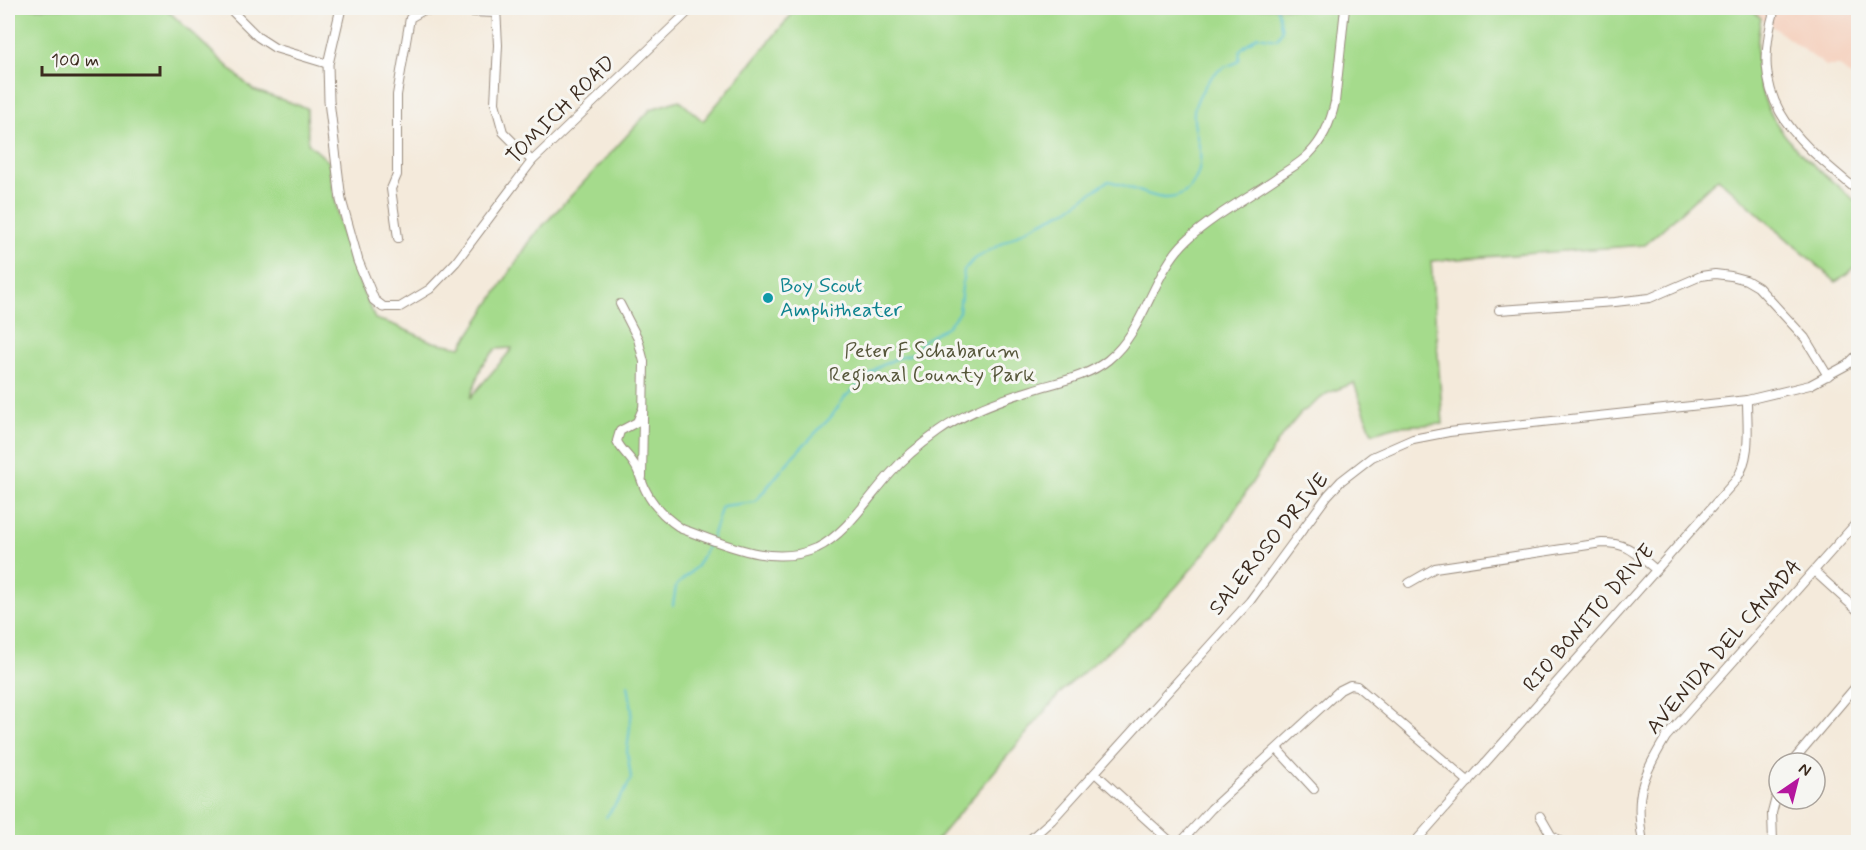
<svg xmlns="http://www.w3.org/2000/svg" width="1866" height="850" font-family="Mynerve,sans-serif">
<rect width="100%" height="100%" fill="#f6f6f2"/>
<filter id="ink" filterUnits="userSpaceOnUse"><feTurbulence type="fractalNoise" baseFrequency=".0167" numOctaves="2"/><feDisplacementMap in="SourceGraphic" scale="12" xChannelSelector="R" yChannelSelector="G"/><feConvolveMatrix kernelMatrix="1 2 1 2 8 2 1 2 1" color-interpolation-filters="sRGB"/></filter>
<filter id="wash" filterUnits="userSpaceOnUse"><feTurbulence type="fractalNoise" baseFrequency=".008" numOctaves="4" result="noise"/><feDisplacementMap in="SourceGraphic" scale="24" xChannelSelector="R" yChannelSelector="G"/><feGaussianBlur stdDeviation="1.35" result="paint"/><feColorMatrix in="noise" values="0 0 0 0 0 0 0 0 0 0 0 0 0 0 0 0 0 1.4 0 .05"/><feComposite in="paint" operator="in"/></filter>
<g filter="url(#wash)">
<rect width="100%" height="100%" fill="#f4eadb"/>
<path fill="#f5d3c1" d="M1747,8h111v74l-19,-16h-13z"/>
<path fill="#a5db8c" stroke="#708255" stroke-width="1.5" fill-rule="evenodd" d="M8,8h157l88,82 54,18 1,35 21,19c4,26 8,53 15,78 8,28 20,54 31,79l17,5 41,18 28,5 73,-112 66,-70 51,-56 28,-9 24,21 94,-113h952l12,10c-19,96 32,130 97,185v62l-22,17 -118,-104 -73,67 -214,16 12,163 -45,2 -26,7 -18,-50 -26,10 -28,21 -19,23 -64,101 -40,48 -32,33 -82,71 -128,152h-927zM512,348v1l-42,49 12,-33 14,-16z"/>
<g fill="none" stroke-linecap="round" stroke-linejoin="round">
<g stroke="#56bed4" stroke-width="2">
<path d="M712,537l10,-31 33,-4 39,-47 37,-38 14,-20 32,-29 20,-10 18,-5 9,-13 24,-14 11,-14 5,-42 9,-10 58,-33 36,-17 41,-29c19,3 40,17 58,17 25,0 36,-24 34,-46 -2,-15 -9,-31 -5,-46 4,-12 13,-27 23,-35 5,-4 14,-6 21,-10l1,-11 17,-14 20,3 5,-9 -5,-22"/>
<path d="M673,605l3,-19 21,-20 13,-24"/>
<path d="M606,817l19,-26 6,-13 -4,-27 5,-41 -4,-25"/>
</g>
</g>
</g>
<g filter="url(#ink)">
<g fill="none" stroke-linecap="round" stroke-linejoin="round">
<g stroke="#988a7c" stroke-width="10">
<g id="minor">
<path d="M229,8l29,29 17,11 53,16"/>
<path d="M496,8l2,37 -3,58 8,29 29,29"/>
<path d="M1775,8c-28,94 17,128 83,183"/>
<path d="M398,238l-7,-49 6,-14v-80l13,-77 14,-8 72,3"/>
<path d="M620,304l18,35 6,23 -2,115"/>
<path d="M383,307h17l30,-18 26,-27 76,-101 160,-153"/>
<path d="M1499,310l116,-8 35,-4 51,-22 14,-2 16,2 15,4 12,7 47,51 23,38"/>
<path d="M643,408l-6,14 -17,9 -3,10c4,9 12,15 17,23 6,8 7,18 12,27 8,17 21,28 36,38 42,15 91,39 135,19 29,-14 52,-51 73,-74 14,-16 31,-30 48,-42 28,-20 61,-32 94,-42 25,-8 55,-13 76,-30 39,-32 43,-86 79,-120 26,-24 60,-42 89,-62 11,-8 24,-14 33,-24 14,-14 22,-33 26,-52l10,-94"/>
<path d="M1814,571l44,40"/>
<path d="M1409,583l26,-15 167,-25c27,0 33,10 53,26"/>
<path d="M1277,749l37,40"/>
<path d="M1791,763l67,-79"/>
<path d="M1095,773l76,69"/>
<path d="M1540,816l11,19 10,7"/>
<path d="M1027,842l25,-22 198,-219 78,-106 13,-14 31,-24 41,-18 36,-7 298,-32 63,-15 37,-20 11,-11"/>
<path d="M1181,842l30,-33 129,-119 10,-5 7,1 112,96"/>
<path d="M1415,842l321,-362c16,-24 11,-52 11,-80"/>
<path d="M1643,842c-9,-47 -1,-65 23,-105l192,-216"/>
<path d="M1773,842l-1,-29 7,-27"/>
</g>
</g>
<g stroke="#988a7c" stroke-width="11">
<path id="tertiary" d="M341,8l-13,56 1,37 12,99 17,61 16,39 9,7"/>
</g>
<use href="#minor" stroke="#fff" stroke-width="8"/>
<use href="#tertiary" stroke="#fff" stroke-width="9"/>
</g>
</g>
<circle fill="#0f9aa8" stroke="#f6f6f2" stroke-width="2" cx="768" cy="298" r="6"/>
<g text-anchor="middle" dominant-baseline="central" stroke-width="6" stroke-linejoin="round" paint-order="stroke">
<g font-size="21" fill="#3b2a1e" stroke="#f6f6f2">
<text transform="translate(561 110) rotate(-45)">TOMICH ROAD</text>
<text transform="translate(1269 544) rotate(-51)">SALEROSO DRIVE</text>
<text transform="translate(1589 618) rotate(-49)">RIO BONITO DRIVE</text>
<text transform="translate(1724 647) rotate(-49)">AVENIDA DEL CANADA</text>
</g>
<g font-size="21" fill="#0d838f" stroke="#f6f6f2" text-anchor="start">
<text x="780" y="286">Boy Scout<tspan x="780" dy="24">Amphitheater</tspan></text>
</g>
<g font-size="21" fill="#56563a" stroke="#f6f6f2">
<text x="932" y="351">Peter F Schabarum<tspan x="932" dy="24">Regional County Park</tspan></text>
</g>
</g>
<rect width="1866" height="850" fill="none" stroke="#f6f6f2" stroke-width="30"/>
<g transform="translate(1797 781) rotate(35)"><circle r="28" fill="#f6f6f2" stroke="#aba49d" stroke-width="1.5"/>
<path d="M0-4.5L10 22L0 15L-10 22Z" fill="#b5179e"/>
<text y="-9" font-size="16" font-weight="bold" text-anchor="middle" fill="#3b2a1e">N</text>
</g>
<path d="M42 66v9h118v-9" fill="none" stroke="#3b2a1e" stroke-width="3"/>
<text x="51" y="66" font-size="18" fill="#3b2a1e" stroke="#f6f6f2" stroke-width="4.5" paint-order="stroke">100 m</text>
</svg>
